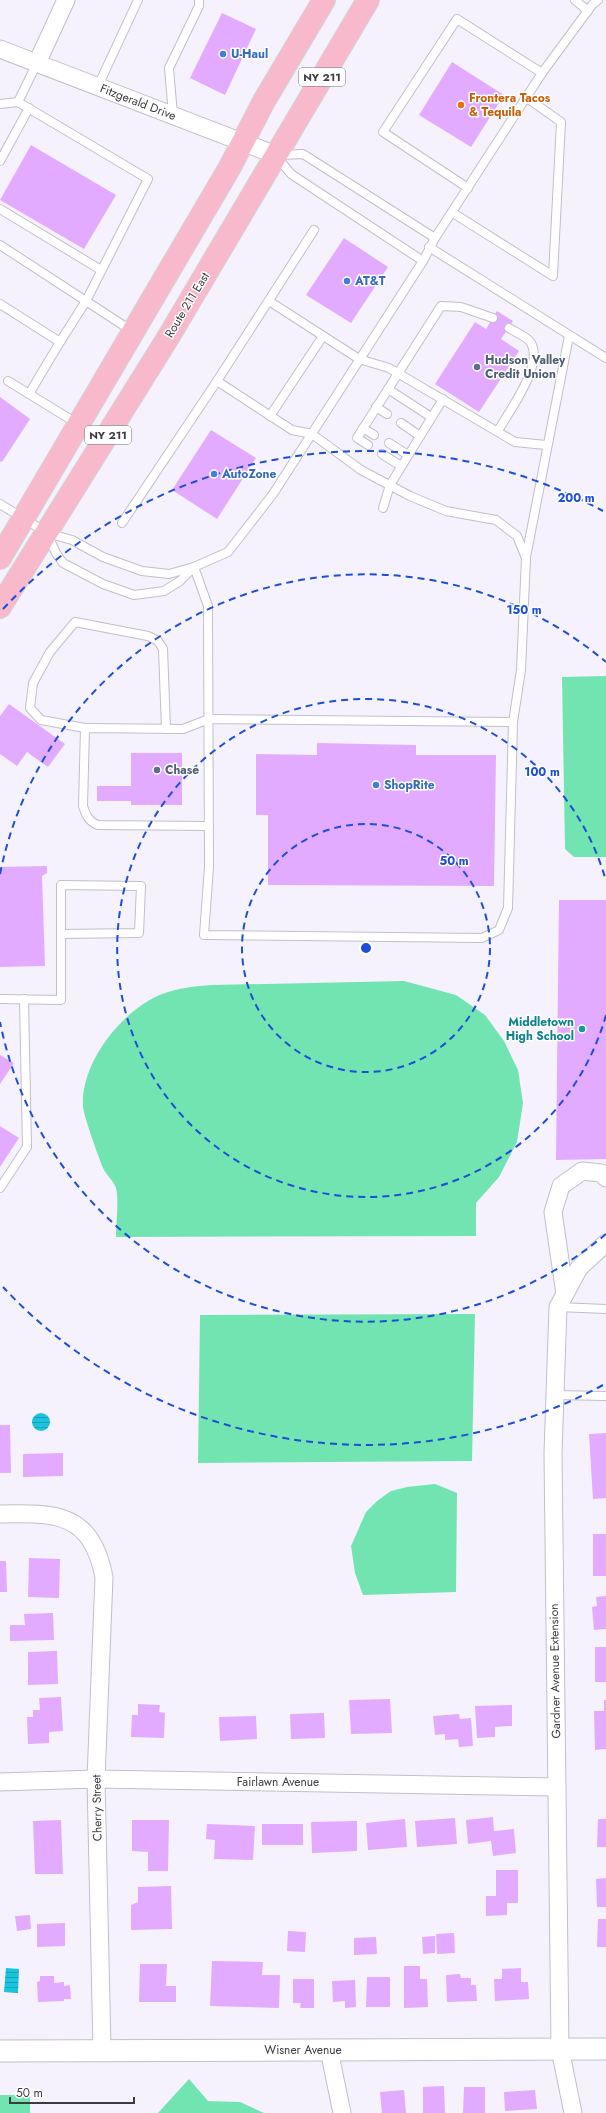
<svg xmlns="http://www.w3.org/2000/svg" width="606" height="2113" font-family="Jost,sans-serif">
<defs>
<pattern id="water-rules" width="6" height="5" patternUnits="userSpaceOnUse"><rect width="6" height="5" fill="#19c5de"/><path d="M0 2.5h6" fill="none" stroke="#18a1b5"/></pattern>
</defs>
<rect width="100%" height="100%" fill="#f5f2fd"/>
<g fill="#72e4b1">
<path d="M606,676v181h-32l-9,-8 -3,-172z"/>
<path d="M404,981l52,14 29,20 19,26 14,29 5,33 -6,39 -18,35 -23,26v33l-360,1c0,-12 3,-38 0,-49 -2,-7 -10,-13 -13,-20 -4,-10 -19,-51 -20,-61 -3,-44 39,-97 79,-113 16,-6 33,-8 50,-9z"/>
<path d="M475,1314l-3,147 -274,2 2,-148z"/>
<path d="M435,1484l22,9 -1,99 -93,3 -8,-22 -4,-27 15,-34 11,-11 14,-10 16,-4z"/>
<path d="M189,2079l19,22 32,1 24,11h-106z"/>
<rect x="0" y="2095" width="30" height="18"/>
</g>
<g fill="url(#water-rules)">
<circle cx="41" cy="1422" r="9"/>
<path d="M6,1968l13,1 -1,24 -14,-1z"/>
</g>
<g fill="#e2abff">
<path d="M222,13l34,16 -31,66 -35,-17z"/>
<path d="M452,62l52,33 -33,52 -52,-32z"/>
<path d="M31,145l85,50 -32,54 -84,-49z"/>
<path d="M344,238l44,29 -37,56 -45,-28z"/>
<path d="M497,311l16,10 -12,18 18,12 -40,61 -44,-28 40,-62 11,7z"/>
<path d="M0,397l30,22 -28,43 -2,-1z"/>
<path d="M211,430l45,28 -39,61 -45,-29z"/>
<path d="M9,704l56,40 -17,23 -21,-15 -10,14 -17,-12v-38z"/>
<path d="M317,743l99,2v10h80l-2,131 -226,-1v-70h-12v-61l61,1z"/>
<path d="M131,753h51v52h-51v-4h-34v-15h34z"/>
<path d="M47,866v7l-5,3 3,90 -45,1v-100z"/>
<path d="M559,900h47v259l-50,1z"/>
<path d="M0,1055l14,8 -14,21z"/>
<path d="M0,1126l19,12 -19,29z"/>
<path d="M0,1425h10l1,48h-11z"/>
<path d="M606,1433v65l-13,1 -4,-65z"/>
<path d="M63,1453v23l-40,1v-23z"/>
<rect x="593" y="1534" width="13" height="42"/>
<path d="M29,1558l31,1 -1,39 -31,-1z"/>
<path d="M0,1561h6l1,31h-7z"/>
<path d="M606,1596v33l-12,1 -2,-23 5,-1 -1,-9z"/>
<path d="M53,1613l1,27 -44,1v-16h15l-1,-11z"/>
<rect x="595" y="1647" width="11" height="35"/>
<path d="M57,1651l1,33 -30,1v-33z"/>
<path d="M61,1697l2,34 -14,1v11l-21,1 -1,-27h6v-7h7l-1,-12z"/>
<path d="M390,1699l2,34 -41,1 -2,-34z"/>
<path d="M604,1700h2v49l-11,1 -1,-39h10z"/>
<path d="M138,1704l22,1 -1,7 6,1 -1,25 -33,-1 1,-22h6z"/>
<path d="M512,1705v21l-17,1v10l-18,1 -2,-32z"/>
<path d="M324,1713l1,25 -34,1 -1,-25z"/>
<path d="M459,1714l1,5 11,-1 2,28 -14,1 -1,-8 -13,1v-6l-10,1 -2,-19z"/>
<path d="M256,1716l1,23 -37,2 -1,-24z"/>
<path d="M493,1817l1,14 20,-2 2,24 -23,3 -2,-15 -23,3 -2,-24z"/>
<path d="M455,1818l2,26 -40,3 -2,-26z"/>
<path d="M405,1819l2,28 -39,3 -2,-27z"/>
<path d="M598,1819h8v28h-9z"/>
<path d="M61,1820l2,54h-28l-2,-53z"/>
<path d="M132,1820h37l-1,51h-20v-19l-16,-1z"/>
<path d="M357,1821v30l-45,2 -1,-31z"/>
<path d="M207,1824l48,2 -2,34 -39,-1 1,-19 -9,-1z"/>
<rect x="262" y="1824" width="41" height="21"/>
<path d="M496,1870h22v33h-11v12l-21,1v-20h10z"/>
<path d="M606,1878v29h-9l-1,-28z"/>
<path d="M171,1886l1,43 -41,1v-25l7,-3v-15z"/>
<path d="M30,1915l1,14 -14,2 -2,-15z"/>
<path d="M598,1919h8v28h-9z"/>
<path d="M65,1923v23l-28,1v-23z"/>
<path d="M288,1931l18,1 -1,20 -18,-1z"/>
<path d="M454,1933l1,20 -18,1 -1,-20z"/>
<path d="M435,1936v17l-12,1 -1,-17z"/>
<path d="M376,1937l1,17 -23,1v-17z"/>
<path d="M212,1961l51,1 -1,13h18l-1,33 -69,-2z"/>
<path d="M140,1964h27l-1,22h10v16h-37z"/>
<path d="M404,1966h16v13h7l1,28 -24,1z"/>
<path d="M521,1968v14h7l1,17 -34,2 -1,-22h8v-10z"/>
<path d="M460,1974l1,4h10v7h5l1,16 -30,1 -1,-27z"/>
<path d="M40,1976h14v7l10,-1v4l6,-1 1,14h-7v2l-26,1 -1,-20 3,-1z"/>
<path d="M367,1977h23v30h-24z"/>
<path d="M293,1979h21v29h-14l1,-5h-8z"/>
<path d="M355,1980l1,27 -11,1v-7l-12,1 -1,-21z"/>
<path d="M444,2086l1,27h-22v-26z"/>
<path d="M464,2087h21v26h-22z"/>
<path d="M404,2090l2,23h-24l-2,-21z"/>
<path d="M535,2090l2,19 -32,2 -1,-19z"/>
</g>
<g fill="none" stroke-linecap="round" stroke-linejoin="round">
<g stroke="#c2bfc9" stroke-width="10">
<g id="service">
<path d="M575,0l13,11"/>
<path d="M98,86l40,-86"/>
<path d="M0,104l18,-2"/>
<path d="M173,115l-4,-47 30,-62v-6"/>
<path d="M280,155l23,-1 132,84"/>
<path d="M277,157l14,17 132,87"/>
<path d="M0,161l29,-53"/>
<path d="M468,188l-85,-56 74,-113 85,54"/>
<path d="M0,209l101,61"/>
<path d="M453,213l100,63 8,-154 -34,-24"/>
<path d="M0,245l86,56 62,-122 -130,-77 19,-39"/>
<path d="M429,247l177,111"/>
<path d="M269,301l90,58 30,9 126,74 31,3"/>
<path d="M0,304l60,38 26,-41 46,30"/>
<path d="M8,381l70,43"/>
<path d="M217,381l97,-151"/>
<path d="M388,389l43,28"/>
<path d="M29,394l31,-52"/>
<path d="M376,407l11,7"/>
<path d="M270,416l53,-80"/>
<path d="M401,423l19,13"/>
<path d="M363,428l11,7"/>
<path d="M498,431c11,-20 46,-66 33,-88 -3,-6 -16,-11 -22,-15"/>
<path d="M389,443l19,12"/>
<path d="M368,445l-11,-7 84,-132 20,1 32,11"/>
<path d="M382,454l19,12"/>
<path d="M0,504l47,29 25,7 31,17 39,14 27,3 25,-7 34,-15 45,-58 150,-233 12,-23 107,-165 50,-68 6,-5"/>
<path d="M383,508l7,-23 53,-86"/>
<path d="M122,523l95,-142 75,49 20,4 49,36 49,26 36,15 50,9 21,16 9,22 -5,112 -8,52 -304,-3 -26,10 -98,-1 -2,78c3,9 5,15 15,19l111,1"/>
<path d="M48,536l8,17 7,10 40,21 31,11 30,-4 16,-10 13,-13"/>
<path d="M526,557l43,-221"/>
<path d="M194,567l14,39 1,261 -5,68 278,3 17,-8 9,-22 5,-186"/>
<path d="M85,728l-44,-8 -11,-12 3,-25 17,-31 25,-30 73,14 10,5 5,8 3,80"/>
<path d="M0,999l61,1v-115l80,1 -2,47 -78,1"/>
<path d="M0,1188l27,-41 -3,-148"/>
<path d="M558,1307l48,2"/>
<path d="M554,1395l52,1"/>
</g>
</g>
<g stroke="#c2bfc9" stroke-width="19">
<g id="minor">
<path d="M0,49l276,106"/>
<path d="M37,63l29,-63"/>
<path d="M565,1294l-12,-82 8,-26 21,-15 19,2 5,5"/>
<path d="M0,1514c56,-1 91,-2 104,63l-8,202 6,270"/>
<path d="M0,1782l96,-3 461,8"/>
<path d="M329,2050l13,63"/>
<path d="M573,2113l-13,-64 -7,-596 5,-146 21,-39 27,-25"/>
</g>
</g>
<g stroke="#c2bfc9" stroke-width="23">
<path id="tertiary" d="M0,2051l606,-2"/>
</g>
<g stroke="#d4d4d5" stroke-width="24">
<g id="primary">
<path d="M0,558l230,-391 34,-66 60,-101"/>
<path d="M0,607l169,-271 199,-336"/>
</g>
</g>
<use href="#service" stroke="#fff" stroke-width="8"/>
<use href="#minor" stroke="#fff" stroke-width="17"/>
<use href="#tertiary" stroke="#fff" stroke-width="21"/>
<use href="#primary" stroke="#f7b9cb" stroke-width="22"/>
</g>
<g fill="none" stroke="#1d4ed8" stroke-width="2" stroke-dasharray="7 5">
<circle cx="366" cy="948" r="124"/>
<path d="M606 1015A249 249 0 1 1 606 881"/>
<path d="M606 1234A373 373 0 0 1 0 1022M0 874A373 373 0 0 1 606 662"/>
<path d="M603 1385A497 497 0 0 1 3 1287M3 609A497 497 0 0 1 603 511"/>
</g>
<g fill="#3f7fe0" stroke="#fff" stroke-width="1.5">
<circle cx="223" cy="54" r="4"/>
<circle cx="347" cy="281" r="4"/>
<circle cx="214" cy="474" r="4"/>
<circle cx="376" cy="785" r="4"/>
</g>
<circle fill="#e8710a" stroke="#fff" stroke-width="1.5" cx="461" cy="105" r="4"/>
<g fill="#5c6f8a" stroke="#fff" stroke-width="1.5">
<circle cx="477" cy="367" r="4"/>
<circle cx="157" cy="770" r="4"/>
</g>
<circle fill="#0f9aa8" stroke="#fff" stroke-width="1.5" cx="582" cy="1029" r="4"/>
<g text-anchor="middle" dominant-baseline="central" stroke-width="3" stroke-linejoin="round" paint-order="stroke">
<g fill="#fff" stroke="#777679" stroke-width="1">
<rect x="299" y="68" width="46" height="18" rx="3"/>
<rect x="85" y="426" width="46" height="18" rx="3"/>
</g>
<g font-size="11" font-weight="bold" fill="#3d3b40">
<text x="322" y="77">NY 211</text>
<text x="108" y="435">NY 211</text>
</g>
<g font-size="12" font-weight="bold" fill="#366cbe" stroke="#fff" text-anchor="start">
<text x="231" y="54">U-Haul</text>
<text x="355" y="281">AT&amp;T</text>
<text x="222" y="474">AutoZone</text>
<text x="384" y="785">ShopRite</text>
</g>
<g font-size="12" font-weight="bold" fill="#c56008" stroke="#fff" text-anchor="start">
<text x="469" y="98">Frontera Tacos<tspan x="469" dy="14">&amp; Tequila</tspan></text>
</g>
<g font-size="12" fill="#3d3b40" stroke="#fff">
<text transform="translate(138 102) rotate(21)">Fitzgerald Drive</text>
<text transform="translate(187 305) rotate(-59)">Route 211 East</text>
<text transform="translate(555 1671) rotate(-91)">Gardner Avenue Extension</text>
<text x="278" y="1782">Fairlawn Avenue</text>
<text transform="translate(97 1808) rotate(-91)">Cherry Street</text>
<text x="303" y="2050">Wisner Avenue</text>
</g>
<g font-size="12" font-weight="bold" fill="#4e5e75" stroke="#fff" text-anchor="start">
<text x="485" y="360">Hudson Valley<tspan x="485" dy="14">Credit Union</tspan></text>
<text x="165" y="770">Chase</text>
</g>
<g font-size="12" font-weight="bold" fill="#0d838f" stroke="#fff" text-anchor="end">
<text x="574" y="1022">Middletown<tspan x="574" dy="14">High School</tspan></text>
</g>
</g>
<circle cx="366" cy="948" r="6" fill="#1d4ed8" stroke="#fff" stroke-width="2"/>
<g font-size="12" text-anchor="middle" font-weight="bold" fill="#1d4ed8" stroke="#fff" stroke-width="3" stroke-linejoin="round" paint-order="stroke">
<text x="576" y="502">200 m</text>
<text x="524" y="614">150 m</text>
<text x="542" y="776">100 m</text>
<text x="454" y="865">50 m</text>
</g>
<path d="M10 2097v6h124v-6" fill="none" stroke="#3d3b40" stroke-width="2"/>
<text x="16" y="2097" font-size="12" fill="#3d3b40" stroke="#ffffff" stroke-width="3" paint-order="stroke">50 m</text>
</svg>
